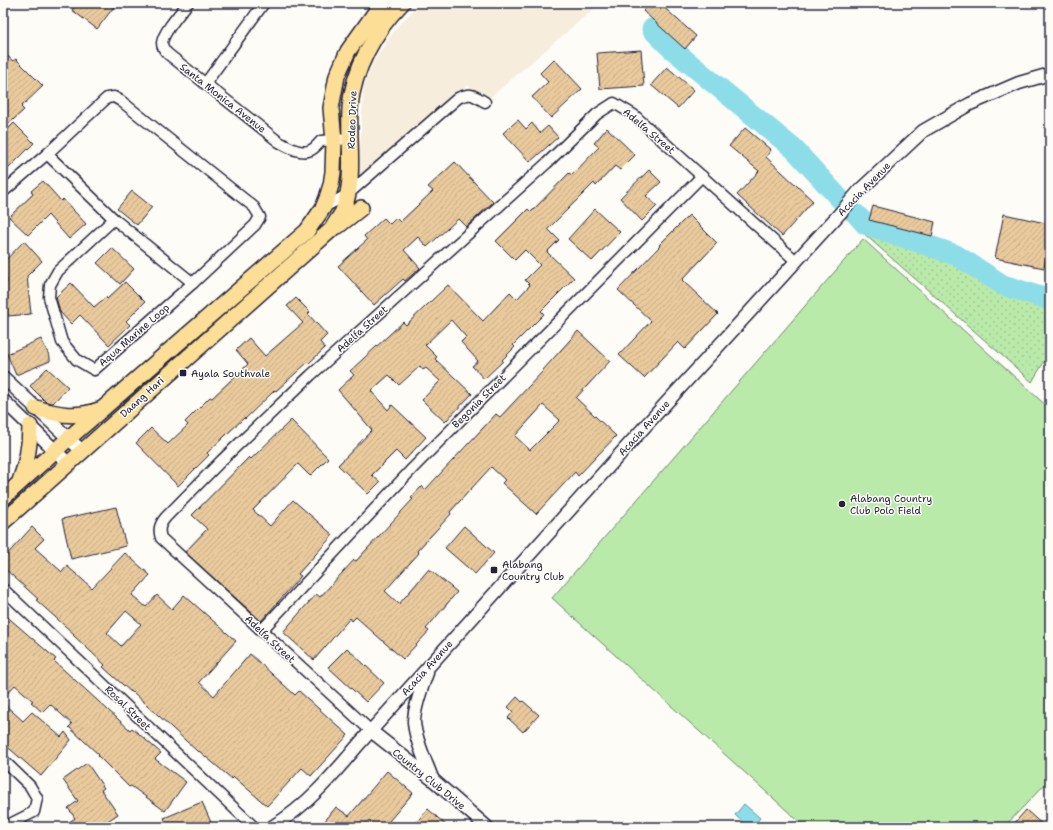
<svg xmlns="http://www.w3.org/2000/svg" width="1053" height="830" font-family="'Shantell Sans',sans-serif">
<defs>
<pattern id="grass-dots" width="8" height="8" patternUnits="userSpaceOnUse"><rect width="8" height="8" fill="#baeaa9"/><path d="M2 2h.1M6 6h.1" fill="none" stroke="#a0c892" stroke-width="1.8" stroke-linecap="round"/></pattern>
<pattern id="building-hatch" width="6" height="6" patternUnits="userSpaceOnUse"><rect width="6" height="6" fill="#e9ca9c"/><path d="M-1 1l2-2M0 6l6-6M5 7l2-2" fill="none" stroke="#c8ad87"/></pattern>
</defs>
<rect width="100%" height="100%" fill="#fdfcf7"/>
<filter id="ink" filterUnits="userSpaceOnUse"><feTurbulence type="fractalNoise" baseFrequency=".025" numOctaves="2"/><feDisplacementMap in="SourceGraphic" scale="8" xChannelSelector="R" yChannelSelector="G"/><feConvolveMatrix kernelMatrix="1 2 1 2 8 2 1 2 1" color-interpolation-filters="sRGB"/></filter>
<g filter="url(#ink)">
<path fill="#f7eddc" d="M420,3h186l-9,3 -112,96 -17,-17 -110,92 6,-92 8,-21 6,-9 19,-28z"/>
<path fill="url(#grass-dots)" stroke="#6e8672" d="M853,207l16,15 4,6 83,30 49,32 45,13v49l-18,30 -187,-165z"/>
<path fill="#baeaa9" stroke="#6e8672" d="M863,239l187,170v370l-46,48h-199l-253,-229z"/>
<path fill="#8ddde9" stroke="#6292a3" d="M744,804l16,14 -7,9h-5l-13,-12z"/>
<g fill="none" stroke-linecap="round" stroke-linejoin="round">
<g stroke="#8ddde9" stroke-width="21">
<path d="M652,29l20,20 122,100 46,50"/>
<path d="M857,215l8,9 91,31 47,30 47,15"/>
</g>
</g>
<g fill="url(#building-hatch)" stroke="#22223b" fill-rule="evenodd">
<path d="M77,3h40l-20,26 -25,-19z"/>
<path d="M650,3h9l37,33 -11,13 -42,-38z"/>
<path d="M641,50l3,36 -44,3 -3,-36z"/>
<path d="M3,52l10,9 3,-2 27,27 -22,21 3,3 -21,19z"/>
<path d="M554,59l28,30 -31,29 -19,-21 16,-15 -8,-9z"/>
<path d="M667,67l27,23 -16,18 -27,-23z"/>
<path d="M518,120l8,9 6,-6 8,10 8,-7 10,11 -28,25 -27,-29z"/>
<path d="M14,123l20,20 -31,31v-40z"/>
<path d="M607,128l28,27 -15,15 -5,-4 -19,20 -2,-3 -46,46 11,11 -12,12 27,26 -33,33 3,3 -31,31 2,2 -13,13 1,1 -19,18 -12,-13 6,-5 -17,-19 5,-5 -15,-17 -26,25 12,12 -2,2 37,35 -27,28 -23,-22 18,-19 -14,-13 -3,2 -3,-4 -21,19 -10,-10 -18,16 17,19 4,-5 34,32 -21,23 -9,-9 -24,24 8,7 -12,12 -30,-29 34,-35 -34,-40 16,-15 -4,-4 53,-49 3,3 42,-40 35,36 27,-29 7,7 13,-14 -5,-5 15,-15 -15,-15 -10,10 -19,-19 32,-32 3,3 38,-39 3,2 27,-28 -5,-4z"/>
<path d="M745,128l26,22 -5,7 47,44 -31,35 -45,-41 22,-24 -30,-25z"/>
<path d="M455,162l38,40 -27,25 -8,-8 -31,28 -9,-10 -14,13 16,18 -15,13 -2,-2 -29,26 -36,-39 29,-26 -3,-4 20,-18 6,6 6,-6 4,4 33,-31 -5,-4z"/>
<path d="M649,170l12,12 -15,14 11,10 -15,15 -22,-23z"/>
<path d="M43,181l18,20 2,-2 23,25 -17,15 -21,-24 -20,20 -19,-18 24,-23 -2,-3z"/>
<path d="M132,191l20,16 -15,18 -20,-16z"/>
<path d="M873,206l62,16 -3,14 -63,-16z"/>
<path d="M595,209l25,23 -28,29 -24,-22z"/>
<path d="M1004,214l46,10v12l-6,32 -49,-10z"/>
<path d="M689,215l28,28 -35,37 36,34 -33,35 -7,-7 -34,36 -25,-23 32,-34 -33,-31 42,-44 -1,-1z"/>
<path d="M24,241l18,20 -15,15 4,38 -23,2 -3,-33h2l-4,-20z"/>
<path d="M112,248l22,21 -14,15 -23,-21z"/>
<path d="M125,282l20,20 -19,19 4,4 -21,20 -29,-30 -9,9 -11,-12 -4,-15 15,-14 23,24 12,-10 1,2z"/>
<path d="M296,298l14,14 -2,2 19,21 -7,7 5,6 -17,16 -1,-1 -31,28 -1,-1 -30,29 -1,-1 -37,35 2,2 -31,31 -42,-43 15,-15 17,16 20,-19 -3,-3 25,-25 2,1 36,-34 -12,-14 13,-12 16,18 38,-33 -16,-17z"/>
<path d="M578,331l32,30 -34,37 40,38 -38,40 -3,-4 -39,42 -34,-31 3,-3 -14,-13 -41,45 1,2 -34,37 2,2 -34,38 14,13 30,-35 28,23 -31,37 3,2 -26,28 -47,-42 -4,4 -2,-3 -36,42 -31,-28 33,-38 4,3 34,-37 2,1 57,-62 -2,-1 11,-12 3,4 71,-76 4,3 43,-46v-1zM543,405l17,15 -30,30 -15,-14z"/>
<path d="M41,339l9,18v4l-34,14 -9,-21z"/>
<path d="M47,368l21,19 -15,16 -7,-1 -16,-16z"/>
<path d="M291,420l37,38 -18,18 -12,-12 -45,46 17,16 23,-26 40,35 -35,39 3,2 -40,45 -76,-69 22,-23 -15,-14 57,-58 2,2z"/>
<path d="M116,507l10,39 -55,13 -9,-40z"/>
<path d="M464,526l30,27 -19,21 -30,-26z"/>
<path d="M32,527l12,12 -9,9 27,24 5,-6 25,22 33,-35 25,22 -18,20 14,12 11,-12 15,14 12,-14 52,46 -37,41 15,14 36,-42 45,41 4,-4 49,44 -37,41 -9,-8 -35,38 -33,-29 -2,2 -33,-28 -1,1 -65,-60 -1,1 -29,-26 2,-2 -32,-30 1,-1 -38,-34 2,-1 -35,-32v-8zM126,611l15,13 -20,22 -14,-13z"/>
<path d="M3,613l53,46 -2,2 76,69 2,-2 29,25 -6,6 31,23 -21,29 -34,-25 -2,1 -31,-31 1,-1 -30,-28 3,-3 -22,-20 -8,8 -11,-10 2,-1 -18,-16 -12,13z"/>
<path d="M347,648l37,35 -18,19 -38,-35z"/>
<path d="M517,697l5,5 1,-1 16,14 -16,17 -15,-14 5,-6 -5,-5z"/>
<path d="M3,703l20,18 9,-9 29,25 4,-5 6,8 -30,36 -38,-33z"/>
<path d="M87,763l17,25 -3,2 17,24 -19,13h-37l13,-9 -7,-10 10,-7 -15,-21z"/>
<path d="M387,771l26,22 -29,34h-64l16,-20 13,9z"/>
<path d="M202,802l11,25h-45l-4,-9z"/>
<path d="M428,809l20,18h-36z"/>
<path d="M1026,810l19,17h-34z"/>
</g>
<g fill="none" stroke-linecap="round" stroke-linejoin="round">
<g stroke="#22223b" stroke-width="13">
<g id="minor">
<path d="M188,3c-7,9 -25,29 -26,40 0,5 3,8 6,11l111,88c9,5 22,13 32,8 4,-2 7,-6 10,-9l29,-2"/>
<path d="M205,84l59,-81"/>
<path d="M47,154l67,65 79,64"/>
<path d="M3,192l44,-38 60,-56 7,-1 7,4 133,106 6,10 -5,8 -62,58 -99,87 -17,-10 -15,-18 -13,-45 1,-12 8,-14 56,-52"/>
<path d="M323,208l25,-14 110,-96c13,-6 15,-3 27,4"/>
<path d="M3,589l251,238"/>
<path d="M261,631l151,-162 290,-293"/>
<path d="M371,731l-210,-193c-3,-9 -1,-14 5,-21l56,-57 89,-85 236,-212 50,-49 17,-11 20,12 162,146"/>
<path d="M3,760l27,26 7,12 -3,14 -30,15"/>
</g>
</g>
<g stroke="#22223b" stroke-width="15">
<g id="tertiary">
<path d="M3,377l79,74"/>
<path d="M3,400l65,63"/>
<path d="M427,673c-5,14 -13,34 -13,49 1,17 12,40 18,56"/>
<path d="M371,731l61,48 55,48"/>
<path d="M272,827c35,-21 61,-52 87,-83l299,-332 185,-202 17,-20 63,-59 47,-27 49,-21 31,-9"/>
</g>
</g>
<g stroke="#22223b" stroke-width="18">
<g id="primary">
<path d="M338,226l23,-18"/>
<path d="M36,408c22,7 41,10 63,2"/>
<path d="M20,481c7,-18 10,-36 10,-55"/>
<path d="M3,498l66,-60 238,-207 16,-23 4,-10 4,-13 2,-13 1,-31 -3,-33 6,-32 11,-25 34,-48"/>
<path d="M3,522l329,-293c3,-6 8,-12 11,-18 13,-33 5,-69 7,-103 3,-38 25,-78 52,-105"/>
</g>
</g>
<use href="#minor" stroke="#fdfcf7" stroke-width="10"/>
<use href="#tertiary" stroke="#fdfcf7" stroke-width="12"/>
<use href="#primary" stroke="#fcde96" stroke-width="15"/>
</g>
</g>
<g fill="#22223b" stroke="#fdfcf7" stroke-width="1.5">
<rect x="179" y="369" width="8" height="8" rx="2"/>
<circle cx="842" cy="504" r="4"/>
<rect x="490" y="566" width="8" height="8" rx="2"/>
</g>
<g text-anchor="middle" dominant-baseline="central" stroke-width="3" stroke-linejoin="round" paint-order="stroke">
<g font-size="10" fill="#22223b" stroke="#fdfcf7">
<text transform="translate(223 98) rotate(38)">Santa Monica Avenue</text>
<text transform="translate(352 120) rotate(-88)">Rodeo Drive</text>
<text transform="translate(649 131) rotate(40)">Adelfa Street</text>
<text transform="translate(864 189) rotate(-46)">Acacia Avenue</text>
<text transform="translate(362 329) rotate(-42)">Adelfa Street</text>
<text transform="translate(134 335) rotate(-41)">Aqua Marine Loop</text>
<text transform="translate(142 397) rotate(-42)">Daang Hari</text>
<text transform="translate(479 401) rotate(-45)">Begonia Street</text>
<text transform="translate(644 428) rotate(-48)">Acacia Avenue</text>
<text transform="translate(270 639) rotate(43)">Adelfa Street</text>
<text transform="translate(427 668) rotate(-48)">Acacia Avenue</text>
<text transform="translate(128 708) rotate(44)">Rosal Street</text>
<text transform="translate(429 779) rotate(39)">Country Club Drive</text>
</g>
<g font-size="10" fill="#22223b" stroke="#fdfcf7" text-anchor="start">
<text x="191" y="373">Ayala Southvale</text>
<text x="850" y="498">Alabang Country<tspan x="850" dy="12">Club Polo Field</tspan></text>
<text x="502" y="564">Alabang<tspan x="502" dy="12">Country Club</tspan></text>
</g>
</g>
<rect width="1053" height="830" fill="none" stroke="#fdfcf7" stroke-width="16"/>
<rect x="8" y="8" width="1037" height="814" fill="none" stroke="#22223b" stroke-width="1.5" filter="url(#ink)"/>
</svg>
